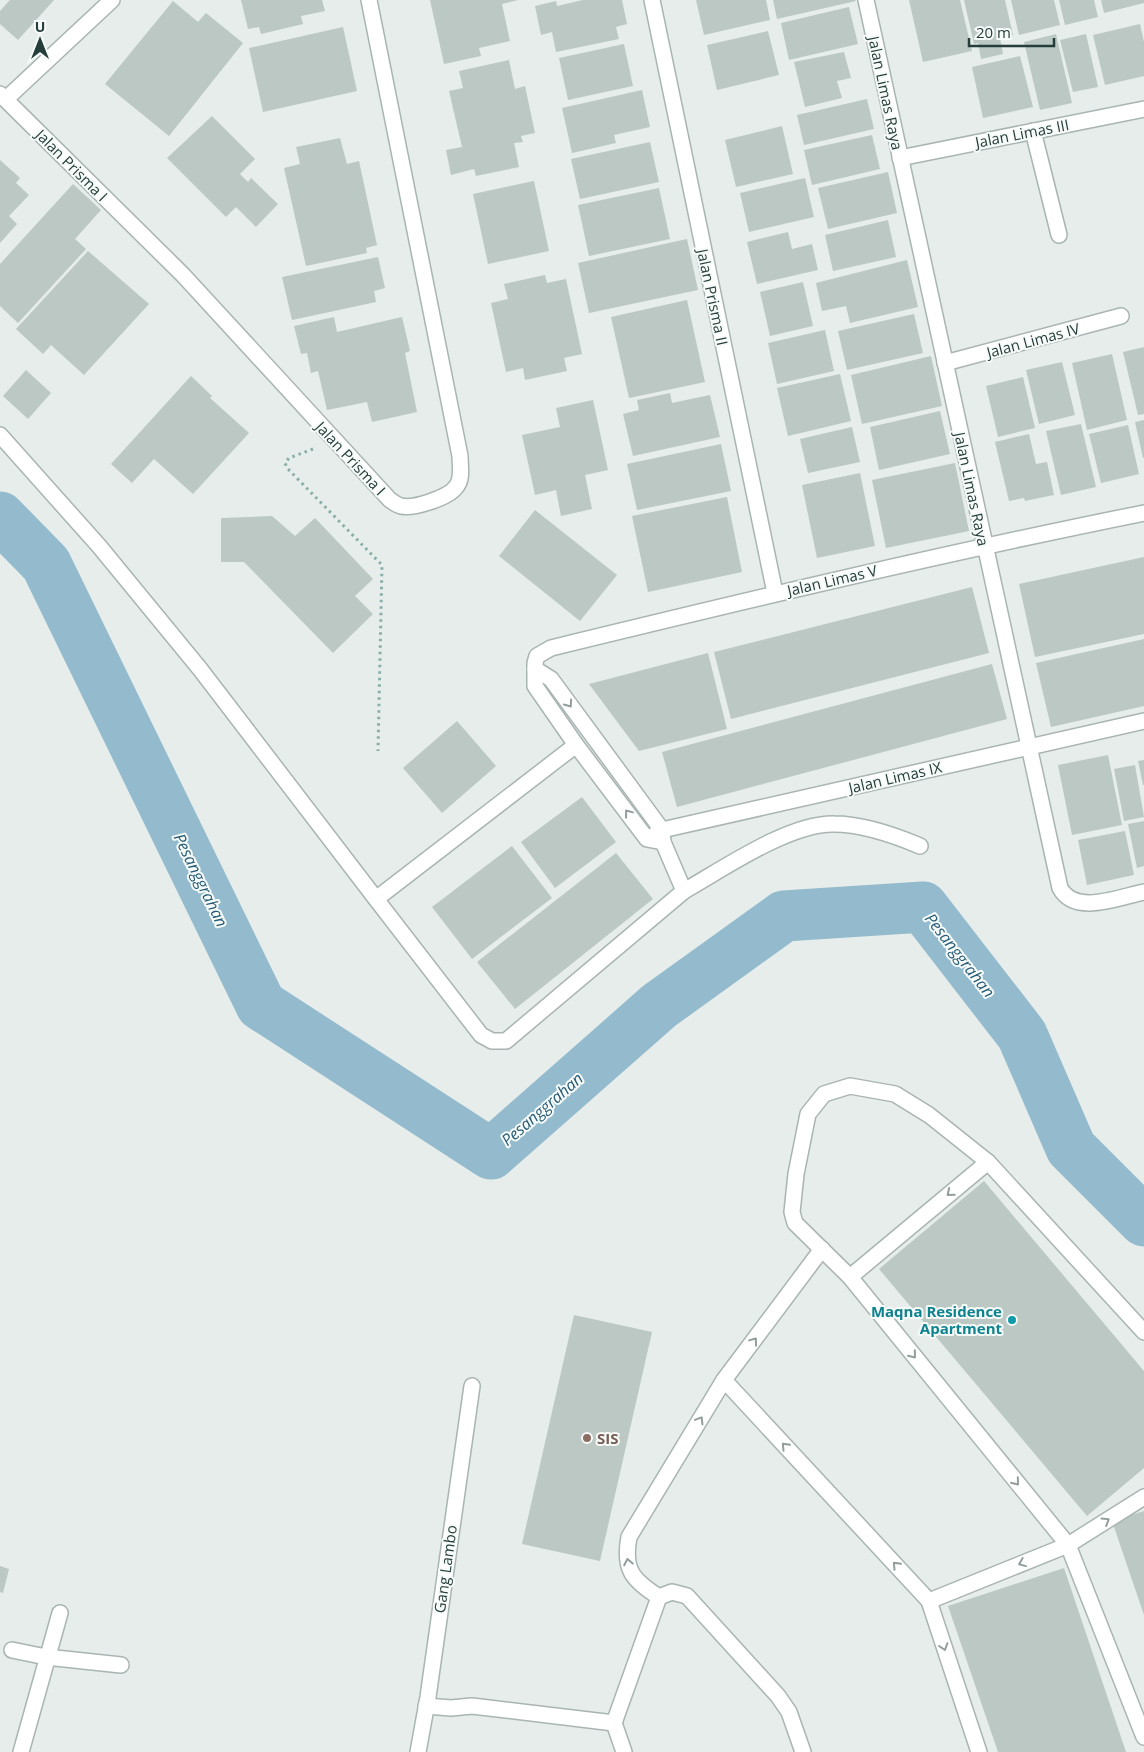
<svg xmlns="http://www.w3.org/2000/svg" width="1144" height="1752" font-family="'Open Sans',sans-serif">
<rect width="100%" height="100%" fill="#e6edeb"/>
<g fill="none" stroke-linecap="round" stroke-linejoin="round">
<path stroke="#93bbcd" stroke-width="51" d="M0,517l46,47 215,441 230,149 168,-148 125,-90 139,-9 99,128 49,113 73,73"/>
</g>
<g fill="#bbc8c4">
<path d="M10,0h44l-36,40 -18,-16v-13z"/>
<path d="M241,0h81l3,11 -24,5 2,8 -42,10 -2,-7 -11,2z"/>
<path d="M430,0h88l-16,4 8,37 -31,7 2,8 -37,8z"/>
<path d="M583,0h39l5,24 -11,3 3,12 -63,13 -4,-20 -11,3 -6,-29 21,-5 1,5z"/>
<path d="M696,0h70l4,20 -66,15z"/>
<path d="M773,0h82l1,1 -79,18z"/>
<path d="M909,0h51l12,51 -49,11z"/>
<path d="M964,0h41l8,35 -13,3 3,16 -22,5 -3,-16 -4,1z"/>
<path d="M1011,0h43l6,25 -41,10z"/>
<path d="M1059,0h35l4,17 -33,8z"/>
<path d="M1101,0h43v3l-40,10z"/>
<path d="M173,1l25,21 8,-9 37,30 -74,93 -64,-52z"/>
<path d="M849,7l9,37 -69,16 -8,-37z"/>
<path d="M1140,24l4,18v34l-39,9 -12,-50z"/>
<path d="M343,27l14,64 -94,21 -14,-64z"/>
<path d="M768,31l11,44 -62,15 -10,-45z"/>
<path d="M1056,34l16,69 -32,7 -16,-68z"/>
<path d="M1086,34l12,53 -25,5 -13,-52z"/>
<path d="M624,44l9,42 -65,14 -9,-42z"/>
<path d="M844,52l7,26 -14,3 5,17 -37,9 -11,-45z"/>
<path d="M1020,56l13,51 -50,11 -11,-51z"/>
<path d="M509,60l6,29 10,-3 10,47 -14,3 2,6 -9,1 5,24 -43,9 -2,-7 -23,6 -5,-25 16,-3 -13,-56 14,-3 -4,-17z"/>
<path d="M642,90l8,37 -36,8 2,8 -44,10 -10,-45z"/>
<path d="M867,99l7,30 -70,16 -7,-30z"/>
<path d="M212,116l43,43 -15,15 8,8 3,-4 27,26 -22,23 -20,-20 -10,10 -59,-59z"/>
<path d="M782,126l11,48 -57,13 -11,-47z"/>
<path d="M872,135l8,34 -68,16 -8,-35z"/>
<path d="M340,138l7,26 12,-3 18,84 -11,3 1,5 -61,13 -22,-98 16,-4 -4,-17z"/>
<path d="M650,142l9,40 -79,17 -9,-40z"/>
<path d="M0,160l20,18 -4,5 13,12 -20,21 8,8 -17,19z"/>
<path d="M888,172l9,41 -69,16 -10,-41z"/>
<path d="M805,178l9,39 -65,15 -9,-39z"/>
<path d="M534,181l15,70 -61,13 -15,-70z"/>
<path d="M73,184l28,26 -26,29 11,10 -68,74 -18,-17v-42z"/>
<path d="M659,188l11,51 -81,17 -11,-51z"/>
<path d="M888,220l8,37 -63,14 -8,-36z"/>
<path d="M788,232l4,17 20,-5 6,26 -61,14 -10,-42z"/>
<path d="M687,239l11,51 -109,23 -11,-50z"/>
<path d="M88,251l61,53 -65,71 -33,-30 -8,9 -27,-25z"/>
<path d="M378,257l7,31 -11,3 2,11 -84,18 -10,-43z"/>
<path d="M907,260l11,47 -68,16 -4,-17 -24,5 -6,-28z"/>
<path d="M545,275l2,8 19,-4 16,75 -18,4 3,13 -42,9 -2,-12 -17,4 -15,-69 17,-4 -4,-15z"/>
<path d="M803,282l10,44 -43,10 -10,-44z"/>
<path d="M687,300l18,82 -76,16 -18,-81z"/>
<path d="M914,314l9,39 -76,17 -9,-39z"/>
<path d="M334,317l3,15 65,-15 8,34 -5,2 12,59 -45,10 -5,-20 -40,8 -9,-39 -7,2 -4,-20 -6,1 -7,-28z"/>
<path d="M825,330l9,41 -57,13 -9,-41z"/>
<path d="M1144,347v67l-6,1 -15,-63z"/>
<path d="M1112,354l15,66 -40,10 -15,-67z"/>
<path d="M931,356l11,50 -80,18 -11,-49z"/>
<path d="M1062,362l13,53 -36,9 -13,-54z"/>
<path d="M26,370l25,23 -23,26 -25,-23z"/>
<path d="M840,374l11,47 -63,15 -11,-48z"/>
<path d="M191,376l21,20 -2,2 39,35 -56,61 -39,-35 -22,24 -21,-19z"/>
<path d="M1023,377l12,51 -37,9 -12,-51z"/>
<path d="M670,393l2,10 38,-8 10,42 -87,19 -10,-42 16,-4 -2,-10z"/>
<path d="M593,400l15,70 -23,5 7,34 -31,7 -5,-26 -21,5 -13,-60 38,-8 -4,-19z"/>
<path d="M940,411l10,43 -71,16 -9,-43z"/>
<path d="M1144,420v38h-1l-8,-36z"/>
<path d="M1081,424l15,63 -35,8 -15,-64z"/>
<path d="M1128,425l11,49 -38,9 -12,-49z"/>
<path d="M852,427l8,35 -52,11 -8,-34z"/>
<path d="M1029,434l7,30 11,-2 7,33 -29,6 -1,-3 -15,3 -14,-59z"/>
<path d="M721,444l10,47 -94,19 -10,-46z"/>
<path d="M955,463l14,68 -83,17 -14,-68z"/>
<path d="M860,473l15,73 -58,12 -15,-73z"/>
<path d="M727,497l15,75 -94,20 -16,-76z"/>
<path d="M535,510l82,65 -37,46 -81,-65z"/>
<path d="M272,516l23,20 20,-18 58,61 -18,17 18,18 -40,39 -89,-91h-23v-44z"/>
<path d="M1144,557v77l-109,23 -16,-73z"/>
<path d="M972,587l17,66 -258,66 -17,-67z"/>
<path d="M1144,639v67l-93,21 -15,-64z"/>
<path d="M708,653l19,76 -88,22 -50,-67z"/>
<path d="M992,664l15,55 -330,88 -15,-55z"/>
<path d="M457,721l39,45 -54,47 -39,-45z"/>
<path d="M1108,755l14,70 -50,10 -14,-70z"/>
<path d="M1144,760v25h-1l-5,-24z"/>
<path d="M1135,765l9,52 -20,4 -10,-52z"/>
<path d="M582,797l34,45 -61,46 -34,-46z"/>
<path d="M1144,821v45l-7,2 -9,-44z"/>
<path d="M1125,831l9,44 -47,10 -9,-45z"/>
<path d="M512,846l40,52 -80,61 -40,-52z"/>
<path d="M616,853l37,46 -138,110 -38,-47z"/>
<path d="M984,1181l160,190v97l-57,48 -208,-247z"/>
<path d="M574,1315l78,17 -52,229 -78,-17z"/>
<path d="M1144,1511v104l-32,-94z"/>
<path d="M0,1566l9,3 -6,24 -3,-1z"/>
<path d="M1064,1568l62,184h-128l-50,-146z"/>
</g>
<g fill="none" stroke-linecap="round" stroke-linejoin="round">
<g stroke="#a9b5b3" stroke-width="18">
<g id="service">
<path d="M1033,131l26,104"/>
<path d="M850,1277l138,-115"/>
<path d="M1144,1332l-156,-170 -59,-47 -34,-21 -45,-8 -26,8 -16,20 -12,60 -4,38 3,11 55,54 218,268 76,192"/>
<path d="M724,1380l205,221 50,151"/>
<path d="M659,1597c-27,-17 -36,-28 -30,-60l95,-157 98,-131"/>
<path d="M929,1601l139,-56 76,-48"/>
<path d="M426,1706l25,2 21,-2 142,17 45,-126 13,-5 15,4 91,100 11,16 14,40"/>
<path d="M614,1723l10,29"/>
</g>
</g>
<g stroke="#a9b5b3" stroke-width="18">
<g id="minor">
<path d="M652,0l123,593"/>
<path d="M866,0l194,888c15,28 59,9 84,4"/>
<path d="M0,94l183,181 207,225c3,2 7,5 11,6 12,3 47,-8 55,-19 7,-8 4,-21 4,-31l-91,-456"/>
<path d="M6,99l106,-99"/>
<path d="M900,158l244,-49"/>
<path d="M945,363l176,-47"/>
<path d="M0,435l99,111 101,123 176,230"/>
<path d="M535,669l16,10 111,151 1,12 21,49 -178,150h-14l-11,-6 -105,-136 200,-154"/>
<path d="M654,835l8,-5 482,-109"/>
<path d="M663,842l-16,-3 -71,-94 -41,-59v-23l2,-7 14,-8c197,-48 394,-95 593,-135"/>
<path d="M684,891c39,-22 105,-68 150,-67 29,0 60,11 86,22"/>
<path d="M12,1650l34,7 75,8"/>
<path d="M21,1752l39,-139"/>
<path d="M418,1752l10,-55 44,-311"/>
</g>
</g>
<path stroke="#89aea8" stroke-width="3" stroke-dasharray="2.5 4" stroke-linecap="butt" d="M313,449l-24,9 -4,5 2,5 95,97 -4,186"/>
<use href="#service" stroke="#fff" stroke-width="15"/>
<use href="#minor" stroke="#fff" stroke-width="15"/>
</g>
<defs><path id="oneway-chevron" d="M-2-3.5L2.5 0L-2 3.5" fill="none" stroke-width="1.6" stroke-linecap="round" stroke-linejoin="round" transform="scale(1.25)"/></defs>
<g stroke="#929e9d">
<use href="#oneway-chevron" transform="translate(569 704) rotate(54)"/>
<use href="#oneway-chevron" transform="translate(628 813) rotate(-127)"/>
<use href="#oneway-chevron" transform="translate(950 1193) rotate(140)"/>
<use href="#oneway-chevron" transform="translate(754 1341) rotate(-53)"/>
<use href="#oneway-chevron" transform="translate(913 1355) rotate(51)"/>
<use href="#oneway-chevron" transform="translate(700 1420) rotate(-59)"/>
<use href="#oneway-chevron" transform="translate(785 1446) rotate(-133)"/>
<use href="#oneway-chevron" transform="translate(1016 1482) rotate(51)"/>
<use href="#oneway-chevron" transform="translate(1106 1521) rotate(-32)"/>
<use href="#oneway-chevron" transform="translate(628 1562) rotate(-101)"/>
<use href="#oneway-chevron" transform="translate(1022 1563) rotate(158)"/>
<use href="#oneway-chevron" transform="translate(896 1565) rotate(-133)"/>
<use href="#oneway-chevron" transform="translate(944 1647) rotate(72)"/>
</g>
<circle fill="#0f9aa8" stroke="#f6faf8" stroke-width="2" cx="1012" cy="1320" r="5"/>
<circle fill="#8d6e63" stroke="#f6faf8" stroke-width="2" cx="587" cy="1438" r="5"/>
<g text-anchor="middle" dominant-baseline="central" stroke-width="4" stroke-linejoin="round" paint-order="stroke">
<g font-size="15" fill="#263e3b" stroke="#f6faf8">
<text transform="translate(886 93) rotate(78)">Jalan Limas Raya</text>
<text transform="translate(1022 133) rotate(-11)">Jalan Limas III</text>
<text transform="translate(72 165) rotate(45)">Jalan Prisma I</text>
<text transform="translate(713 297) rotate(78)">Jalan Prisma II</text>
<text transform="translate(1033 340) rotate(-15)">Jalan Limas IV</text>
<text transform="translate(351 458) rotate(47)">Jalan Prisma I</text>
<text transform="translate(972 489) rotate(78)">Jalan Limas Raya</text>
<text transform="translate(832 580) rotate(-13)">Jalan Limas V</text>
<text transform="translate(895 777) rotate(-13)">Jalan Limas IX</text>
<text transform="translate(445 1569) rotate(-82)">Gang Lambo</text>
</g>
<g font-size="15" font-weight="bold" fill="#0d838f" stroke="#f6faf8" text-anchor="end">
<text x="1002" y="1311">Maqna Residence<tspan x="1002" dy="17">Apartment</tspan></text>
</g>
<g font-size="15" font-weight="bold" fill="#785e54" stroke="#f6faf8" text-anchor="start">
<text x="597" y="1438">SIS</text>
</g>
<g font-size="16" font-style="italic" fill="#255b75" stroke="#f6faf8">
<text transform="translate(201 880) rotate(64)">Pesanggrahan</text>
<text transform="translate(960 955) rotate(52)">Pesanggrahan</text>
<text transform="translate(542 1109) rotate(-41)">Pesanggrahan</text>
</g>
</g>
<g transform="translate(40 40)" stroke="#f6faf8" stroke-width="4" paint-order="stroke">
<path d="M0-4L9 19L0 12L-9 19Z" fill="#263e3b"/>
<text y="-8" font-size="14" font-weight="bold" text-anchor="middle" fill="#263e3b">U</text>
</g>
<path d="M969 38v8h85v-8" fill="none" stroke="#263e3b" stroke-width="2.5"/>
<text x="976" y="38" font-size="15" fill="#263e3b" stroke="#f6faf8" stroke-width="4" paint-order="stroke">20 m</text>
</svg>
